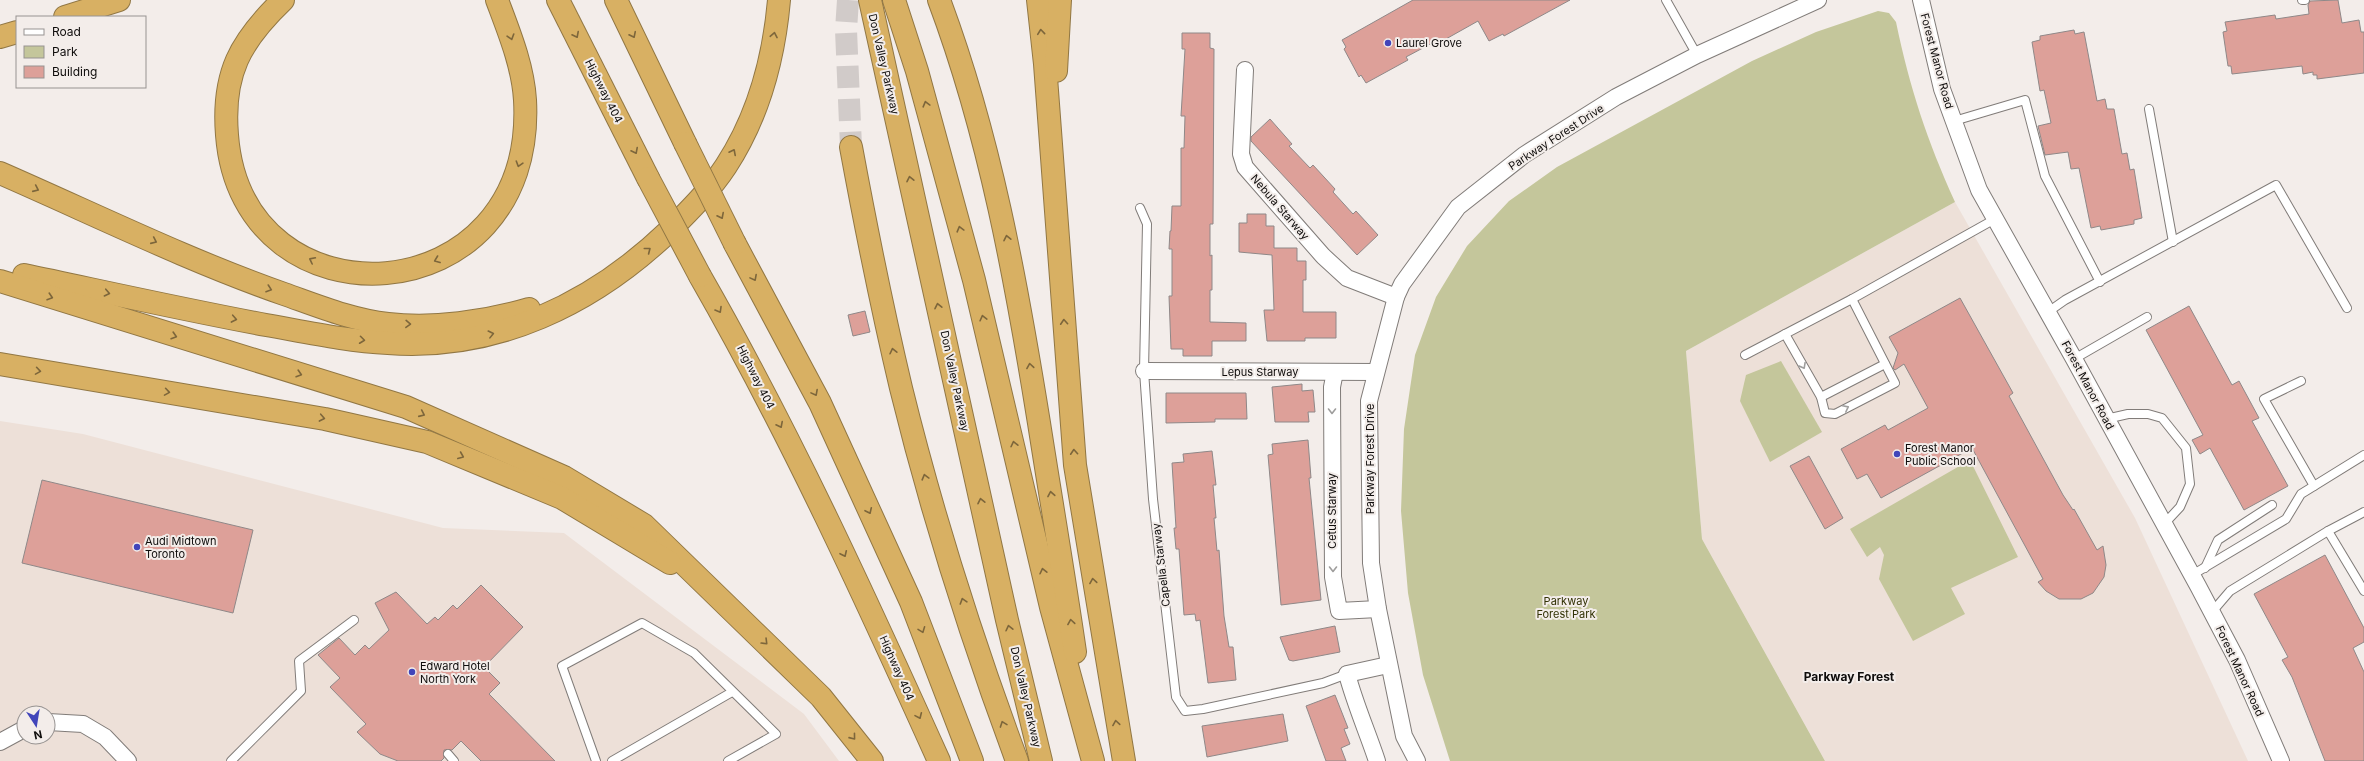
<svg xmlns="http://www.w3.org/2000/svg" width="2364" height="761" font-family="Inter,sans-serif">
<rect width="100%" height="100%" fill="#f3edea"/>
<g fill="#ede0d8" fill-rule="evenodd">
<path d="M1955,202l180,316 113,243h-423l-123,-222 -16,-188z"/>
<path d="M0,421l83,13 360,94 121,5 240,181 35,47h-839zM24,713h24v24h-24z"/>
</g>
<g fill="#c4c69b">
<path d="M1878,11l11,2 7,9c14,67 31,118 59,180l-269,149 16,188 123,222h-375l-27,-86 -15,-82 -7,-82 3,-82 11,-74 21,-58 31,-51 42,-45 48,-34 195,-106 64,-29z"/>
<path d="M1781,361l41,71 -52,30 -30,-61 6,-26z"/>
<path d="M1970,460l48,97 -67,31 14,26 -52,27 -34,-62 5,-24 -4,-8 -13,10 -17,-28z"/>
</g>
<g fill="#dda099" stroke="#8f8888">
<path d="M1413,0h157l-66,36 -1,-2 -14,7 -11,-20 -41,23 -1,-3 -30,16 2,3 -42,23 -5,-8 -2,2 -15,-28 2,-2 -4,-7z"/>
<path d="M2338,0l4,23 17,-3 2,12h3v41l-47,6v-4h-4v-3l-10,2 -1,-8 -70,8 -1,-8h-3l-5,-34 4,-1 -2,-9 50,-7 1,4 33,-5 -1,-9 2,-4z"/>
<path d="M2074,30l1,4 9,-2 13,69 8,-2 2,10h7l8,45 5,-1 3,17 4,-1 8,49 -8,2v4l-33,6 -1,-4 -9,2 -12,-60 -8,1 -3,-17 -23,3 -7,-29 13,-3 -7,-33 -4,1 -8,-49 8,-2v-4z"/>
<path d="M1182,33h28v15l4,1 -1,175h-3v32l2,-1v35h-2v32l36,1v18h-34v15h-29v-7h-12l-2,-53h3v-47h-3l1,-18h1l1,-25h9v-58h3l1,-32h-4l4,-67h-3z"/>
<path d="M1270,119l22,25 -3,2 21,22 3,-3 22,24 -2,3 20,22 3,-3 22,24 -21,20 -106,-114v-4z"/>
<path d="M1247,214h19v12h8v22h23v13h9v19h-3v32h33v26h-31v3h-38l-3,-31h10l-2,-55 -33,-3v-29h8z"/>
<path d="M1960,298l53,95 -4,3 54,99 10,15 1,-1 23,41 6,-4 3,19 -2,12 -11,16 -12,6h-22l-13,-8 -8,-9 5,-3 -71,-131 -91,50 -14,-24 -10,5 -16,-30 44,-24 3,5 40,-22 -24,-44 -9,6 -2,-2 5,-15 -9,-16z"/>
<path d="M2189,306l43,79 7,-4 20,37 -7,3 36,65 -44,24 -34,-62 -10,6 -8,-14 11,-5 -57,-105z"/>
<path d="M865,311l5,21 -17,4 -5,-21z"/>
<path d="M1302,384v7l11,-1 2,22h-7l1,10h-34l-3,-35z"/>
<path d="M1166,393h80l1,26h-32v3l-49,1z"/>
<path d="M1308,440l3,38h-2l12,122 -40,5 -13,-150 5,-1 -1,-10z"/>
<path d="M1212,451l4,34h-3l3,33h-2l3,33 2,-1 5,66 5,31h4l3,33 -28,3 -8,-63 -4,1 -1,-7 -11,1 -5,-66h-3l-2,-21h2l-4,-65 12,-1 -1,-8z"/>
<path d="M1809,456l34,62 -18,11 -35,-63z"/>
<path d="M42,480l211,50 -20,83 -211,-50z"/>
<path d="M2325,555l39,73v14l-11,6 11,24v89h-39l-33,-84 -10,-17 6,-3 -34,-63z"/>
<path d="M481,585l42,42 -39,40 16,16 -11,11 66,67h-74l-20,-20 -9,9h-8v8l-3,3h-43l-18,-7 -23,-22 9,-8 -36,-37 10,-9 -22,-23 21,-17 16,17 10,-10 4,4 20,-19 -14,-27 21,-11 31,32 8,-7 3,3 15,-15 4,4z"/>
<path d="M1335,626l5,26 -47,9 -4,-1 -9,-23z"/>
<path d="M1335,695l13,33 -4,1 6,15 -9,4 5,13h-20l-20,-55z"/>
<path d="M1283,714l5,27 -81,16 -5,-31z"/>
</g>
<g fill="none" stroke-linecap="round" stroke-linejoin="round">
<path stroke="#d1cbc9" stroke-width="22" stroke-dasharray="22 11" stroke-linecap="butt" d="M848,0l-2,30 5,117"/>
<g stroke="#817c79" stroke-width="10">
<g id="service">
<path d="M1666,0l31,55"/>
<path d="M2302,0h3"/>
<path d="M2149,109l24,133"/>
<path d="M1954,121l71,-21 20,76 55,106"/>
<path d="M1140,208l7,16 -3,147 9,128 23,198 9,14 18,-2 120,-26 24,-9"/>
<path d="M2048,312l17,-12 211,-115 71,123"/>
<path d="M1785,334l36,63 4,16 10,1 60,-31 -43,-84"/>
<path d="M1745,355l107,-56 143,-80"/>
<path d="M2074,359l73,-42"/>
<path d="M2301,381l-37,18 50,87"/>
<path d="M1821,397l64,-33"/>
<path d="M2106,419l22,-5h20l14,4 24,30 4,36 -10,23 -15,16"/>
<path d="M2328,531l36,60"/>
<path d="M2205,568l13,-28 54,-35"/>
<path d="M2192,575l94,-56 15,-25 63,-39"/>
<path d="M2212,612l18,-21 98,-60 36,-19"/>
<path d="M448,754l6,7"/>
<path d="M231,761l70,-70 -2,-30 55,-41"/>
<path d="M596,761l-34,-95 80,-43 52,30 82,81 -48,27"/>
<path d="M612,761l120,-69"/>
</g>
</g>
<g stroke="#817c79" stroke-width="18">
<g id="minor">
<path d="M1921,0l21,89 37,101 95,169 124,227 39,74 44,101"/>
<path d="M1245,70l-4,84 4,13 78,89 24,22 49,19"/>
<path d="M1144,371l232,1"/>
<path d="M1335,372l-3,15 1,190 6,34 39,-2"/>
<path d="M48,722l35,2 22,13 23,24"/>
<path d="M0,742l24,-13"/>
<path d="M1377,761c-10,-30 -22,-57 -30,-87l41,-9"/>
<path d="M1417,761l-13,-25 -26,-127 -7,-46 -2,-162 27,-104 6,-13 56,-77 66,-52 92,-58 81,-42 121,-55"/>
</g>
</g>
<g stroke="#917744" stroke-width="24">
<g id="motorway">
<path d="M283,0c-43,41 -61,74 -56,135 15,198 310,182 298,-35 -2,-34 -16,-68 -28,-100"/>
<path d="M558,0l90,178"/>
<path d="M616,0l69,143"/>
<path d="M870,0l137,620 34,141"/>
<path d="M894,0l23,71 57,209 77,327 42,154"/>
<path d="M939,0c51,136 77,280 100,423 12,77 25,153 36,229"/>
<path d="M1038,0l7,64 30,401 49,296"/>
<path d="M65,17l54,-17"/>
<path d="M0,37l17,-5"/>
<path d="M1056,71l4,-71"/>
<path d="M851,147c15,81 31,161 50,241 31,126 71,252 116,373"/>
<path d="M0,173c94,41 187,87 284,121 34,12 68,26 104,30 46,5 97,-2 141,-15"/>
<path d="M735,244l85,159 91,199 61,159"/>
<path d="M24,275c81,17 161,35 242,50 40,7 81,16 122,18 108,8 205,-39 282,-113 20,-20 41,-41 56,-64 32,-49 48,-109 53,-166"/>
<path d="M700,276c90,157 165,321 239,485"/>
<path d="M0,281l406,126 158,70 80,48 177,172 51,64"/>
<path d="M0,364l325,55 102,23 135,56 108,65"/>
</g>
</g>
<use href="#service" stroke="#fff" stroke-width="8"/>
<use href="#minor" stroke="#fff" stroke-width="16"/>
<use href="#motorway" stroke="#d8b063" stroke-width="22"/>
<g stroke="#917744" stroke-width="24" stroke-linecap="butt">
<g id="motorway-bridge">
<path d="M685,143l50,101"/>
<path d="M648,178l52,98"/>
</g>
</g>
<use href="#motorway-bridge" stroke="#d8b063" stroke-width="22"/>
</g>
<defs><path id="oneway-chevron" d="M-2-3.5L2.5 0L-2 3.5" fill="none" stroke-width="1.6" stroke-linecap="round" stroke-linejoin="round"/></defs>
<g stroke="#7d663b">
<use href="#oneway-chevron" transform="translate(1041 32) rotate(-96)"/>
<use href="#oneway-chevron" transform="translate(576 35) rotate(63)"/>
<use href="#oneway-chevron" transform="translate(633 35) rotate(64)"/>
<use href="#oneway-chevron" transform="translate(774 35) rotate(-79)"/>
<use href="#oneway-chevron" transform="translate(511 37) rotate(73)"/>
<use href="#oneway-chevron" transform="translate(926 104) rotate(-105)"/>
<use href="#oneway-chevron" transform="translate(635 151) rotate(63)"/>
<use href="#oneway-chevron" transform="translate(733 152) rotate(-63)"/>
<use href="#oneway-chevron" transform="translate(519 164) rotate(107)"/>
<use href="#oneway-chevron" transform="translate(910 179) rotate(-102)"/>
<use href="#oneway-chevron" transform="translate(36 189) rotate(24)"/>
<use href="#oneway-chevron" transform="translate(721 216) rotate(63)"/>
<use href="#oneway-chevron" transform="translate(960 229) rotate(-105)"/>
<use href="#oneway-chevron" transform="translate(1007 238) rotate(-102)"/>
<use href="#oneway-chevron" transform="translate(154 241) rotate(24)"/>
<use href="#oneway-chevron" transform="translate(648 250) rotate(-38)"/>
<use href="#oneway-chevron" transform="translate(312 260) rotate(-153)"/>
<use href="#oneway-chevron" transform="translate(437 260) rotate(159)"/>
<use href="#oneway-chevron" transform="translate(754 278) rotate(62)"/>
<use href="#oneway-chevron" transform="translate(269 289) rotate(19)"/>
<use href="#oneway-chevron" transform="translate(107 293) rotate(12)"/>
<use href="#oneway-chevron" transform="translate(50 297) rotate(18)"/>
<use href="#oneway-chevron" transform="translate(938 306) rotate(-102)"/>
<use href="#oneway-chevron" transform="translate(719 310) rotate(60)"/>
<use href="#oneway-chevron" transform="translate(983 318) rotate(-104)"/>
<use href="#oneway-chevron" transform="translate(234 319) rotate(11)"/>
<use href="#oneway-chevron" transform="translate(1064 322) rotate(-94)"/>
<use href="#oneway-chevron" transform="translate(408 324) rotate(2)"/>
<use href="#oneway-chevron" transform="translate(491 334) rotate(-14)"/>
<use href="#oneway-chevron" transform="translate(174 336) rotate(17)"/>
<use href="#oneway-chevron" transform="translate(362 340) rotate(7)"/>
<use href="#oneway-chevron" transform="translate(893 351) rotate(-103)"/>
<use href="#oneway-chevron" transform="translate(1030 366) rotate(-99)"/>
<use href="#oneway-chevron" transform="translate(38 371) rotate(9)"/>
<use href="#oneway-chevron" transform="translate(299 374) rotate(17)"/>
<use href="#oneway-chevron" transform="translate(167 392) rotate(9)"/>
<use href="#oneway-chevron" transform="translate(815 393) rotate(62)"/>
<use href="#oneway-chevron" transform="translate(422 414) rotate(24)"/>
<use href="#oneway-chevron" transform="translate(322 418) rotate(11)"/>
<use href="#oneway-chevron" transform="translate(780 425) rotate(63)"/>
<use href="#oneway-chevron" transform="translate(1014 444) rotate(-103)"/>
<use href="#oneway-chevron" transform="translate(1074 452) rotate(-94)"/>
<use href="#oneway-chevron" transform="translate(461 456) rotate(23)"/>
<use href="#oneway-chevron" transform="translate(925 477) rotate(-105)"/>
<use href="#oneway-chevron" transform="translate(1051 494) rotate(-100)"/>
<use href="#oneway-chevron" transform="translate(981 501) rotate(-102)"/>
<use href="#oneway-chevron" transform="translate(869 511) rotate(65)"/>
<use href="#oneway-chevron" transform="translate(844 554) rotate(65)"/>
<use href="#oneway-chevron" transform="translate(1043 571) rotate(-103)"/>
<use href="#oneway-chevron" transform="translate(1093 581) rotate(-99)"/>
<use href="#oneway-chevron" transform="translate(963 601) rotate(-107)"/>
<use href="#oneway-chevron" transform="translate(1071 622) rotate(-99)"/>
<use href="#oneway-chevron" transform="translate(1009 628) rotate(-103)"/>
<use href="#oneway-chevron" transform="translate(922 630) rotate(69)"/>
<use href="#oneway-chevron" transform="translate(765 642) rotate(45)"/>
<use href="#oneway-chevron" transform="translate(919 716) rotate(66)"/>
<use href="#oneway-chevron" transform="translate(1116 723) rotate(-99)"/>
<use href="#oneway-chevron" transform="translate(1003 724) rotate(-110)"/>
<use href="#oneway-chevron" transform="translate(853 737) rotate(51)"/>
</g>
<g stroke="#9f9e9d">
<use href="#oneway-chevron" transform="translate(1803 366) rotate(61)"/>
<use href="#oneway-chevron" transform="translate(1846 408) rotate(-27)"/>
<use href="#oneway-chevron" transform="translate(1332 411) rotate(90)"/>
<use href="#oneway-chevron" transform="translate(1333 569) rotate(90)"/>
</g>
<g fill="#4145ba" stroke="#f3edea" stroke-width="1.5">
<circle cx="1388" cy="43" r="4"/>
<circle cx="1897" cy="454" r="4"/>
<circle cx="137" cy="547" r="4"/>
<circle cx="412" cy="672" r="4"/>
</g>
<g text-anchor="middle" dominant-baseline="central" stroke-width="4" stroke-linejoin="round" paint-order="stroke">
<g font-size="11" fill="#0e0c0b" stroke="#f3edea" text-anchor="start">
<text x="1396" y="43">Laurel Grove</text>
<text x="1905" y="448">Forest Manor<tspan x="1905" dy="13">Public School</tspan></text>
<text x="145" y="541">Audi Midtown<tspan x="145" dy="13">Toronto</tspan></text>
<text x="420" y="666">Edward Hotel<tspan x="420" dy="13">North York</tspan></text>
</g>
<g font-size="11" fill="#0e0c0b" stroke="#f3edea">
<text transform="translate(1937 61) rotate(75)">Forest Manor Road</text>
<text transform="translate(884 64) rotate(77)">Don Valley Parkway</text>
<text transform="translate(604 91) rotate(63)">Highway 404</text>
<text transform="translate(1556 137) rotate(-33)">Parkway Forest Drive</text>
<text transform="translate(1280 207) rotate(49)">Nebula Starway</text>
<text x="1260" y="372">Lepus Starway</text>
<text transform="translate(756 377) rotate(63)">Highway 404</text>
<text transform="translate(955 381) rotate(78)">Don Valley Parkway</text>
<text transform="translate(2088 385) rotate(62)">Forest Manor Road</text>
<text transform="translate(1370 459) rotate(-90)">Parkway Forest Drive</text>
<text transform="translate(1332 511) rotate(-90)">Cetus Starway</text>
<text transform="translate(1161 565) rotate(-97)">Capella Starway</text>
<text transform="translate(897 668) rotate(66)">Highway 404</text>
<text transform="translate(2240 671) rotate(65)">Forest Manor Road</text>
<text transform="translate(1026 697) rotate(77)">Don Valley Parkway</text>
</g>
<g font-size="11" fill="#323205" stroke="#f3edea">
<text x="1566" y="601">Parkway<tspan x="1566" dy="13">Forest Park</tspan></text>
</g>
<g font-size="12" font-weight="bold" fill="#0e0c0b" stroke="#f3edea">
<text x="1849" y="676">Parkway Forest</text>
</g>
</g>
<rect x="16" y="16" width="130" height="72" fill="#f3edea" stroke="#979391"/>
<rect x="24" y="29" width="20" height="6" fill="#ffffff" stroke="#979391"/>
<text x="52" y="36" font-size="12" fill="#0e0c0b">Road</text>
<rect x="24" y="46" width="20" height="12" fill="#c4c69b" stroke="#979391"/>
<text x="52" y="56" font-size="12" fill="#0e0c0b">Park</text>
<rect x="24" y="66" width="20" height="12" fill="#dda099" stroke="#979391"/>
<text x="52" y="76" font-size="12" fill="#0e0c0b">Building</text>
<g transform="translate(36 725) rotate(168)"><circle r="19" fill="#f3edea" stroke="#979391"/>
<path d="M0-3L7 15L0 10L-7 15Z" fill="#4145ba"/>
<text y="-6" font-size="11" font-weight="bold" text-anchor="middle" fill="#0e0c0b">N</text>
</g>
</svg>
